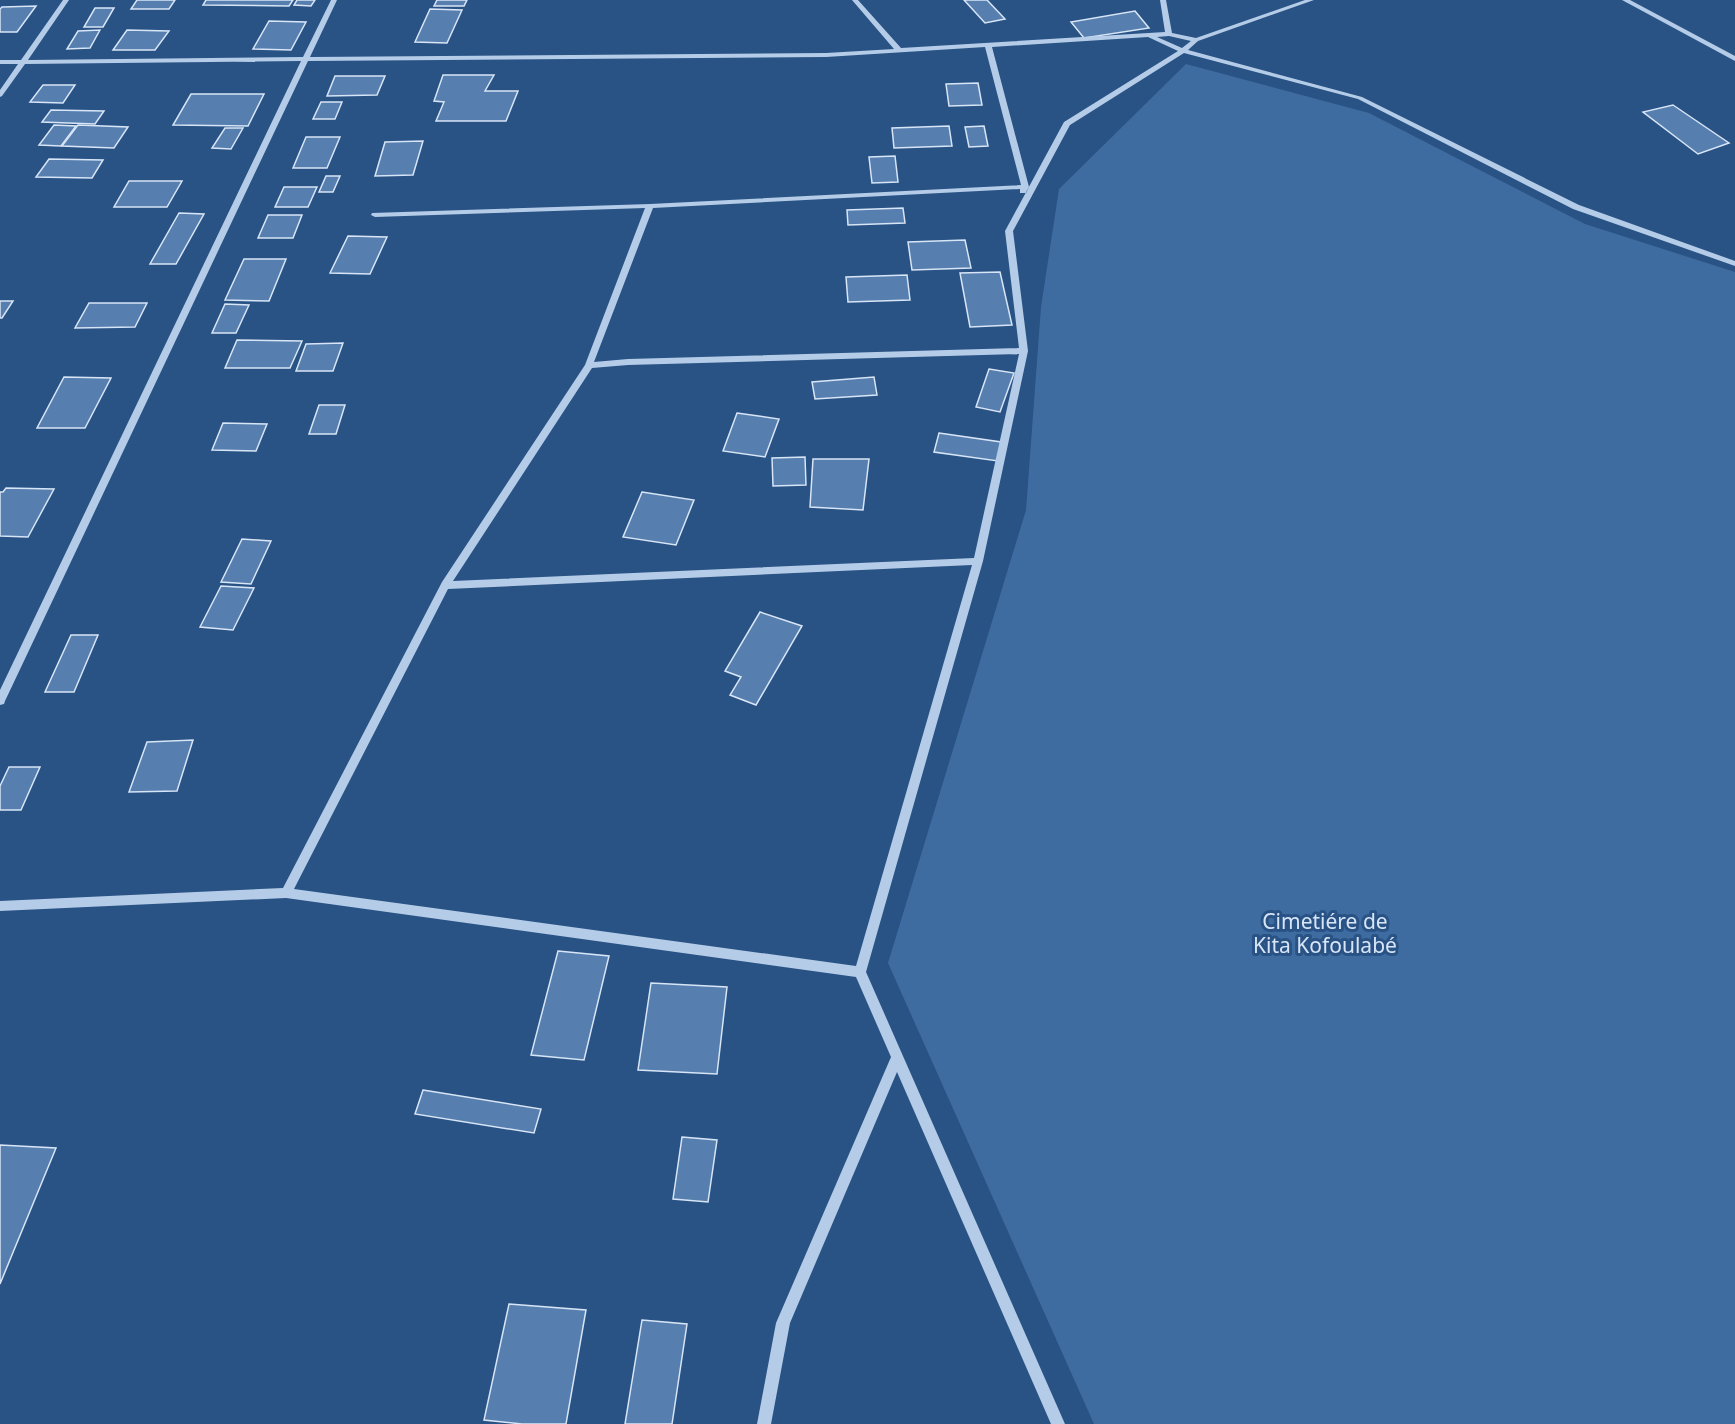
<svg xmlns="http://www.w3.org/2000/svg" width="1735" height="1424" font-family="'Noto Sans',sans-serif">
<rect width="100%" height="100%" fill="#295285"/>
<path fill="#3e6ca1" d="M1186,64l183,49 216,111 150,48v1152h-641l-206,-461 138,-453 15,-203 18,-118z"/>
<g fill="#567eae" stroke="#d7e5f6" stroke-width="1.5">
<path d="M137,0h38l-6,9h-38z"/>
<path d="M206,0h87l-4,6 -86,-1z"/>
<path d="M297,0h18l-4,6 -17,-1z"/>
<path d="M437,0h30l-3,6h-30z"/>
<path d="M964,0h23l18,19 -20,4z"/>
<path d="M36,6l-19,26h-17v-23l2,-2z"/>
<path d="M95,8h19l-11,19h-19z"/>
<path d="M430,9l32,1 -15,33 -32,-1z"/>
<path d="M1135,11l14,17 -65,10 -13,-16z"/>
<path d="M269,21l37,1 -15,28 -38,-1z"/>
<path d="M100,30l-10,18 -23,1 11,-18z"/>
<path d="M127,30l42,1 -14,19h-42z"/>
<path d="M443,75h51l-9,16h33l-12,30h-70l8,-19 -10,-1z"/>
<path d="M335,76h50l-8,19 -50,1z"/>
<path d="M978,83l4,22 -33,1 -3,-22z"/>
<path d="M43,85h32l-12,18 -33,-1z"/>
<path d="M191,94h73l-16,32 -75,-1z"/>
<path d="M321,102h21l-7,17h-22z"/>
<path d="M1673,105l56,38 -31,11 -55,-42z"/>
<path d="M51,110l53,1 -9,13 -53,-2z"/>
<path d="M54,125l22,1 -15,20 -22,-1z"/>
<path d="M78,125l50,2 -14,21 -52,-2z"/>
<path d="M949,126l3,20 -58,2 -2,-20z"/>
<path d="M984,126l4,20 -19,1 -4,-20z"/>
<path d="M225,128h18l-12,21 -19,-1z"/>
<path d="M306,137h34l-13,31h-34z"/>
<path d="M423,141l-10,34 -38,1 10,-34z"/>
<path d="M895,156l3,26 -26,1 -3,-26z"/>
<path d="M49,159l54,1 -11,18 -56,-1z"/>
<path d="M326,176h14l-7,16h-14z"/>
<path d="M129,181h53l-15,26h-53z"/>
<path d="M284,187h33l-9,20h-33z"/>
<path d="M903,208l2,15 -57,2 -1,-15z"/>
<path d="M179,213l25,1 -28,50h-26z"/>
<path d="M268,215h34l-9,23h-35z"/>
<path d="M348,236l39,1 -17,37 -40,-1z"/>
<path d="M965,240l6,28 -59,2 -4,-28z"/>
<path d="M244,259h42l-17,42 -44,-1z"/>
<path d="M1000,272l12,53 -42,2 -10,-54z"/>
<path d="M907,275l3,25 -62,2 -2,-25z"/>
<path d="M0,301h13l-11,17h-2z"/>
<path d="M89,303h58l-12,24 -60,1z"/>
<path d="M225,304l24,1 -13,28h-24z"/>
<path d="M237,340l65,1 -12,27h-65z"/>
<path d="M343,343l-10,28h-37l10,-27z"/>
<path d="M989,369l25,4 -14,39 -24,-5z"/>
<path d="M64,377l47,1 -26,50h-48z"/>
<path d="M874,377l3,18 -62,4 -3,-17z"/>
<path d="M319,405h26l-9,29h-27z"/>
<path d="M737,413l42,6 -14,38 -42,-6z"/>
<path d="M223,423l44,1 -11,27 -44,-1z"/>
<path d="M939,433l62,9 -3,19 -64,-9z"/>
<path d="M805,457l1,28 -33,1 -1,-28z"/>
<path d="M813,459h56l-6,51 -53,-3z"/>
<path d="M6,488l48,1 -26,48 -28,-1v-44h3z"/>
<path d="M642,492l52,8 -18,45 -53,-8z"/>
<path d="M242,539l29,2 -20,43 -30,-2z"/>
<path d="M221,586l33,2 -21,42 -33,-3z"/>
<path d="M760,612l42,14 -46,79 -26,-10 11,-18 -16,-6z"/>
<path d="M71,635h27l-24,57h-29z"/>
<path d="M193,740l-16,51 -48,1 18,-50z"/>
<path d="M9,767h31l-19,43h-21v-24z"/>
<path d="M558,951l51,5 -25,104 -53,-5z"/>
<path d="M651,983l76,4 -10,87 -79,-4z"/>
<path d="M423,1090l118,19 -7,24 -119,-19z"/>
<path d="M682,1137l35,3 -9,62 -35,-3z"/>
<path d="M0,1145l56,3 -56,136z"/>
<path d="M509,1304l77,6 -20,114h-44l-38,-4z"/>
<path d="M642,1320l45,4 -15,100h-47z"/>
</g>
<g fill="none" stroke-linecap="round" stroke-linejoin="round">
<g fill="#b4cce7" fill-rule="evenodd">
<path d="M63,0h6l-41,60 275,-3 28,-57h6l-27,57 516,-4 68,-4 -42,-49h6l43,48 264,-16 -5,-32h6l6,33 24,5 109,-38h9l-116,41 -10,9 174,47 217,108 156,56v5l-162,-57 -215,-110 -174,-46 -114,72 -57,106 15,120 -45,210 -117,411 199,452h-14l-154,-352 -107,251 -19,101h-14l19,-101 115,-266 -35,-80 -570,-79 -286,13v-10l283,-13 159,-306 143,-217 60,-157 -270,9 -4,-2 1,-2 278,-9 371,-19 -36,-138 -159,10 -518,4 -303,640 -1,3 -4,1v-15l301,-629 -276,3 -23,32 -2,1v-7l18,-26h-18v-4h21zM1169,36l22,5 -9,7 -25,-11zM1148,37l30,14 -114,71 -59,109 14,117 -391,11 -34,3 59,-154 367,-19v4h6l3,-6 -37,-140zM1019,354l-45,204 -521,23 139,-213 36,-3zM972,565l-116,401 -562,-77 154,-300z"/>
<path d="M1622,0h8l105,56v5z"/>
</g>
</g>
<g text-anchor="middle" dominant-baseline="central" stroke-width="6" stroke-linejoin="round" paint-order="stroke">
<g font-size="21" fill="#d7e5f6" stroke="#295285">
<text x="1325" y="921">Cimetiére de<tspan x="1325" dy="24">Kita Kofoulabé</tspan></text>
</g>
</g>
</svg>
